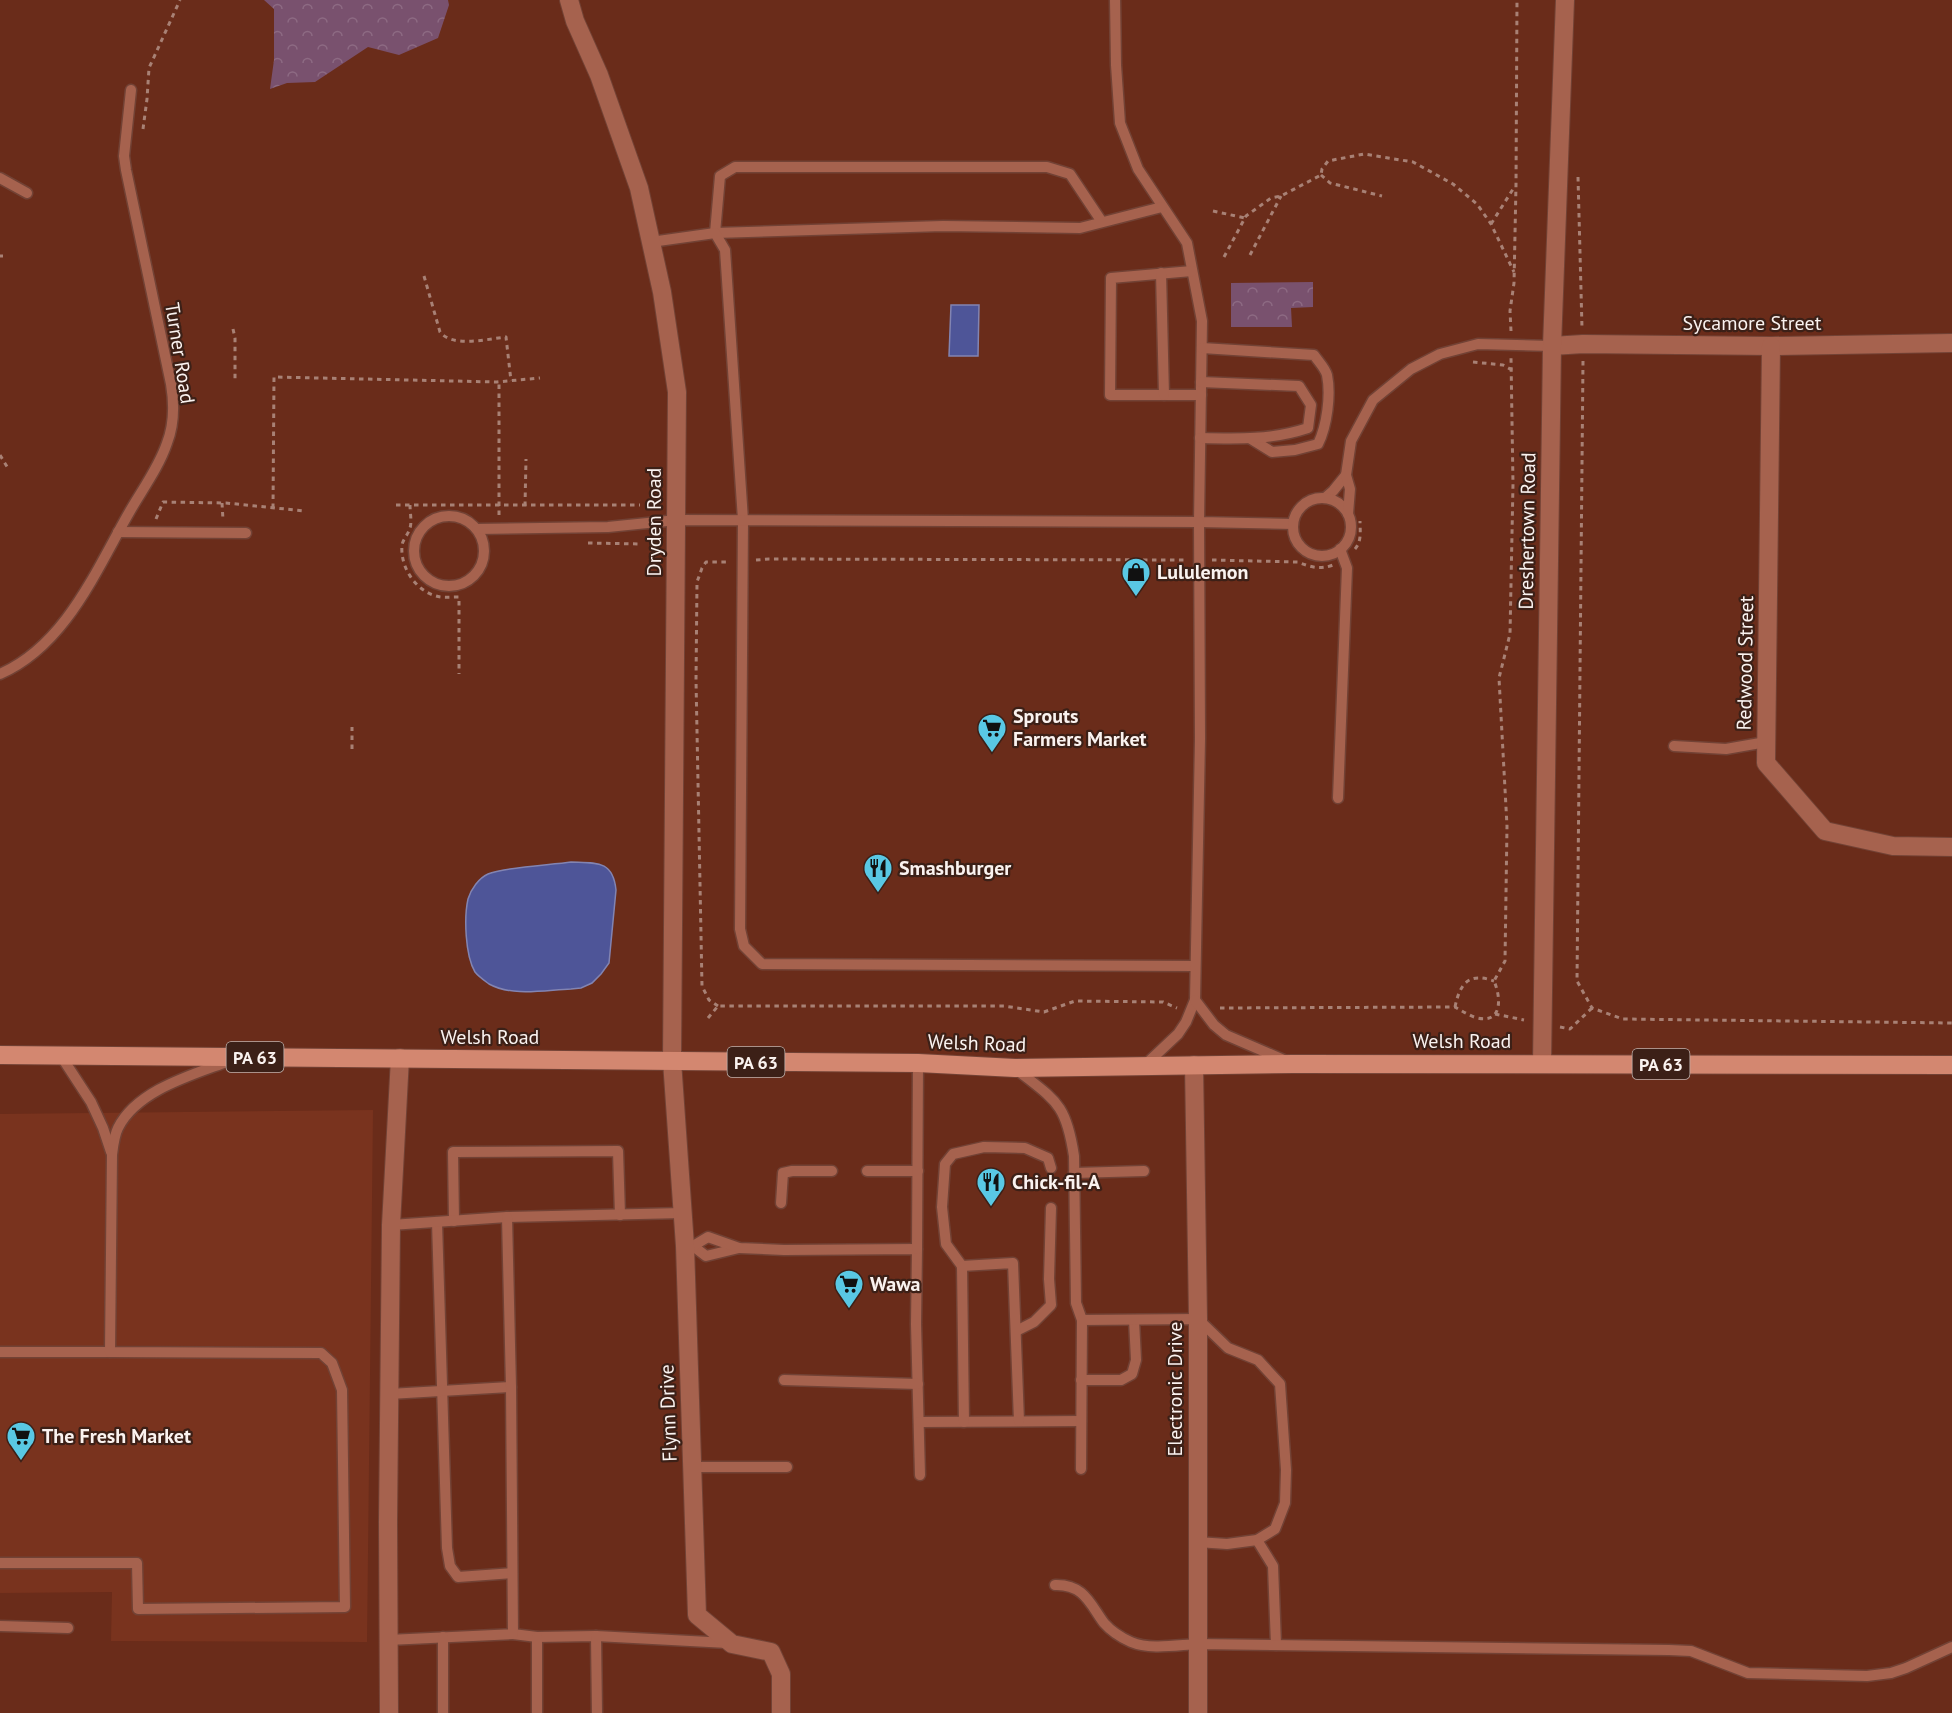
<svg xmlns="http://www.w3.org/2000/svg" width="1952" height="1713" font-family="'PT Sans',sans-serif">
<defs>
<pattern id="forest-crowns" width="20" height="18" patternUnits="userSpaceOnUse" patternTransform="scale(1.5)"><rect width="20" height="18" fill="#79516e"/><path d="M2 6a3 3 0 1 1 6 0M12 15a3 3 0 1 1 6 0" fill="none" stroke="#8d6a83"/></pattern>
</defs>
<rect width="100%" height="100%" fill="#6a2c1a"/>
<path fill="#79331e" d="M373,1110l-6,532 -256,-1 1,-49 -112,1v-479z"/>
<g fill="url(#forest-crowns)">
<path d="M264,0h184l1,5 -11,33 -39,17 -31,-8 -53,35 -28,1 -17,6 4,-29v-51z"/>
<path d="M1313,282v25l-22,1 1,19h-61v-44z"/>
</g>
<g fill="#4e5598" stroke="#8284b2" stroke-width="1.5">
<path d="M951,305h28l-1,51h-29z"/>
<path d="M571,862c25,1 42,-2 45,28l-7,73 -8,11 -9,9 -11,5 -10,1c-26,1 -58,8 -82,-5 -4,-3 -11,-8 -14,-12 -10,-17 -11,-55 -7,-73 3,-10 11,-21 20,-25 17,-7 63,-9 83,-12z"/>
</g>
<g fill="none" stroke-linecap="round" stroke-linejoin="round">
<g stroke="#724235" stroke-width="13">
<g id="lane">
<path d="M1115,0l1,65 4,58 18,46 49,74 15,78 -3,201 94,2"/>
<path d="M0,178l27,15"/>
<path d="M1102,222l-32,-48 -23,-7h-312l-15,9 -5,57 228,-7 137,2 82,-21"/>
<path d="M651,242l64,-9 10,17 18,270 -3,409 4,17 18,18 433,2"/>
<path d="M1192,271l-81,7 -1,117h91"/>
<path d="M1161,273l3,122"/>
<path d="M1202,348l112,7c4,6 11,13 13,20 4,20 0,51 -9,69l-23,6 -23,2 -21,-13"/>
<path d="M1200,438c38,1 72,2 108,-10l3,-23 -12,-19 -98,-4"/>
<path d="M1325,498l8,-7 13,-16"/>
<circle cx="1322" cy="527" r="29"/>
<path d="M1348,514l2,-25 -4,-14 5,-34 22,-41 38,-31 29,-15 38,-10 74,2"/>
<circle cx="449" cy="551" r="35"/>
<path d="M477,529l131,-2 69,-7 522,2 1,217 -5,261 -9,22 -8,12 -34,32"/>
<path d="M118,532l128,1"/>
<path d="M0,674c66,-29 96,-104 130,-163 12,-21 29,-44 37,-68 7,-18 7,-41 4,-59l-45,-214 -2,-14 7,-66"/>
<path d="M1674,746l52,3 40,-7"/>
<path d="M1338,798l9,-230 -7,-19"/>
<path d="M1195,1000l19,25 12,10 58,25"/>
<path d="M61,1056l30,46 12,26 8,24"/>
<path d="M1016,1069c40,32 50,34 58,87l2,147 6,17"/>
<path d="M867,1171h51"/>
<path d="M1074,1173l70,-2"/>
<path d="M781,1203l2,-30 9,-2h40"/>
<path d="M454,1221l-1,-69 165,-1 2,64"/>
<path d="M437,1222l10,326 3,18 8,11 54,-4"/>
<path d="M391,1225l116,-8 176,-4"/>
<path d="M693,1246l13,10 33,-8"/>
<path d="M685,1248l8,-2 15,-9 31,11 45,2 133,-1 -1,75 4,151"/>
<path d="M917,1249l1,-186"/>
<path d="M962,1266l-16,-22 -4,-37 3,-43 8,-10 31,-7 41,1 23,10 3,10"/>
<path d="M1016,1331l18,-9 17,-17 -2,-26 2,-71"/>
<path d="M0,1352h110"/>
<path d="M784,1380l134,4"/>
<path d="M1081,1380h40l11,-6 4,-14 -2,-40"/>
<path d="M389,1394l122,-7"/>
<path d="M919,1422l162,-1"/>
<path d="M964,1422l-2,-156 51,-3 6,158"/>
<path d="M692,1467h95"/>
<path d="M1081,1469l1,-149 116,-1 30,29 30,12 22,24 6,86 -1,33 -10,26 -18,11 -30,4 -30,-2"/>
<path d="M1257,1540l16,26 3,79"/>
<path d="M0,1563h137l1,46 207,-2 -3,-217 -10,-27 -11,-10 -211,-1 2,-197c1,-8 2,-19 6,-27 19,-38 74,-53 111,-67"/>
<path d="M1055,1585c29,-1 35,19 49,38 7,8 18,15 27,19 19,8 46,3 66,2l472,6 22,1 57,22 119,3 24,-3 15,-5 46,-21"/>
<path d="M0,1626l68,2"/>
<path d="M513,1634l24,3 59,-1 132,7"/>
<path d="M596,1636l1,77"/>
<path d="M537,1637v76"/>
<path d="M388,1640l125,-6 -2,-247 -4,-170"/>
<path d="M443,1713v-76"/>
</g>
</g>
<g stroke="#724235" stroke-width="20">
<g id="street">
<path d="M569,0l6,21 24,54 40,113 23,104 15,100 -5,669 13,185 12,369 35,29 39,8 10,22v39"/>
<path d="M1552,346l31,-2 188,2 181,-3"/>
<path d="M1771,346l-5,417 59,68 68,15 59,1"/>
<path d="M1194,1065l4,254v394"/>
<path d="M389,1713l-1,-191 3,-297 9,-167"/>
</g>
</g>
<g stroke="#724235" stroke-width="20">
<path id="secondary" d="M1542,1064l10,-718 13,-346"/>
</g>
<g stroke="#724235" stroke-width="20">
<path id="primary" d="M0,1055l918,8 97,5 278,-4 659,1"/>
</g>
<g stroke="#a88175" stroke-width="3" stroke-dasharray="4.5 4.5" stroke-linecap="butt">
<path d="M143,129l4,-30 2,-31 31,-68"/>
<path d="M1321,175l9,8 52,13"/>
<path d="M1578,177l4,151"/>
<path d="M1213,211l32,7"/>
<path d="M1491,224l24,-38"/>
<path d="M1250,255l31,-59"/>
<path d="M0,256h3"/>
<path d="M1224,257l22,-41 25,-18 10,-2 40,-21 1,-6 6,-8 36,-7 49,8 40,22 24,20 14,20 23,48"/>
<path d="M424,276l16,56c13,16 47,7 66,5l5,44"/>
<path d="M233,329l2,9v41"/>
<path d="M1511,331l-1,-20 4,-28 2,-98 1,-185"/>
<path d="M1583,361l-6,620 15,27 31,11 329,4"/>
<path d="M1473,362l30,3 9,5"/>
<path d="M0,455l9,15"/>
<path d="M222,503l1,17"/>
<path d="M396,505h244"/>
<path d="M410,505c0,7 2,17 0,23 -2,7 -7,11 -8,17 -2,22 13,45 34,51 7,2 15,1 23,1v77"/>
<path d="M525,506l1,-47"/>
<path d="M273,508l1,-131 223,5 43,-4"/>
<path d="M499,515v-133"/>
<path d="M156,519l7,-17 63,1 79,8"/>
<path d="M588,543l53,1"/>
<path d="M1355,549c7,-8 5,-18 5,-28"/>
<path d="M756,560l13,-1 416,1"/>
<path d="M1212,560l86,2c12,5 22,8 35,3"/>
<path d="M352,749v-22"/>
<path d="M718,1006l-9,-6 -7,-14 -6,-306 1,-98 5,-14 4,-6h23"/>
<path d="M1455,1007c5,-24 14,-35 39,-26"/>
<path d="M1220,1008l235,-1c7,4 15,9 22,11 26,6 24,-21 17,-37l11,-20 2,-135 -8,-148 11,-44 3,-150 -2,-126"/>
<path d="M1495,1014l29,6"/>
<path d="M708,1018l10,-12h286l40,6 31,-11 88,1 14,6"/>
<path d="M1560,1027l10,2 22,-21"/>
</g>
<use href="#lane" stroke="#a6624e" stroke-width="10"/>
<use href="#street" stroke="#a6624e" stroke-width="18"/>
<use href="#secondary" stroke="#a6624e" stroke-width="18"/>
<use href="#primary" stroke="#d38770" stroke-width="18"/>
</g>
<defs>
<g id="shop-pin" transform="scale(1.5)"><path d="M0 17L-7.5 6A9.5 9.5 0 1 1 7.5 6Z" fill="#59c8e4" stroke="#3c2017"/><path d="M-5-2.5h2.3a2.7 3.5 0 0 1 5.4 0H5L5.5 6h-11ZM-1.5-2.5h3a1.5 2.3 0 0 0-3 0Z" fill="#111"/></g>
<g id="supermarket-pin" transform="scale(1.5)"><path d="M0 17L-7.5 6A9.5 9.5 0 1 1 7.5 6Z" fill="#59c8e4" stroke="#3c2017"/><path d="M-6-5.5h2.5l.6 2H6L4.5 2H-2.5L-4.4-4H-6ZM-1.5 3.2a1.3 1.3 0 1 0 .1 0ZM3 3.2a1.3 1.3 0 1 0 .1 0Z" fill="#111"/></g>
<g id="restaurant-pin" transform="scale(1.5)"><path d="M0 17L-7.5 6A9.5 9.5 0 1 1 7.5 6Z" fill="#59c8e4" stroke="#3c2017"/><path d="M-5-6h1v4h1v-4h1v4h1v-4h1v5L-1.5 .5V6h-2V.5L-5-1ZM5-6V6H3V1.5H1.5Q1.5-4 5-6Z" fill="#111"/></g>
</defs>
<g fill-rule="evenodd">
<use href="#shop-pin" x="1136" y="572"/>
<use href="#supermarket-pin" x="992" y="728"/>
<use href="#restaurant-pin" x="878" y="868"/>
<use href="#restaurant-pin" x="991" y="1182"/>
<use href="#supermarket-pin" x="849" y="1284"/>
<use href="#supermarket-pin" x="21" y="1436"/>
</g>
<g text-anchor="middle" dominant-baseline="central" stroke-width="4.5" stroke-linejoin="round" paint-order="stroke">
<g fill="#3c2017" stroke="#c1b3ae" stroke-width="1.5">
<rect x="226.5" y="1042" width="57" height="30" rx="4.5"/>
<rect x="727.5" y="1047" width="57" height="30" rx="4.5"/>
<rect x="1632.5" y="1049" width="57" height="30" rx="4.5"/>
</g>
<g font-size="18" font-weight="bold" fill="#faf2ef">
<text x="255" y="1057">PA 63</text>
<text x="756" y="1062">PA 63</text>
<text x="1661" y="1064">PA 63</text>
</g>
<g font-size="20" fill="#faf2ef" stroke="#3c2017">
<text x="1752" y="323">Sycamore Street</text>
<text transform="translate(180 353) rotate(81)">Turner Road</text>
<text transform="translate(654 522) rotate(-90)">Dryden Road</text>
<text transform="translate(1527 531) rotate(-89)">Dreshertown Road</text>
<text transform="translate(1745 663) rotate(-89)">Redwood Street</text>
<text x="490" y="1037">Welsh Road</text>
<text x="1462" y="1041">Welsh Road</text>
<text transform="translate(977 1043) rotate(2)">Welsh Road</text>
<text transform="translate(1175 1389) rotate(-90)">Electronic Drive</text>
<text transform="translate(668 1413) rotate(-92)">Flynn Drive</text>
</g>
<g font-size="20" font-weight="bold" fill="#faf2ef" stroke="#3c2017" text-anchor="start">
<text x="1157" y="572">Lululemon</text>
<text x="1013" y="716">Sprouts<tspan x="1013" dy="23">Farmers Market</tspan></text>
<text x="899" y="868">Smashburger</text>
<text x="1012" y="1182">Chick-fil-A</text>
<text x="870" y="1284">Wawa</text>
<text x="42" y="1436">The Fresh Market</text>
</g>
</g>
</svg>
